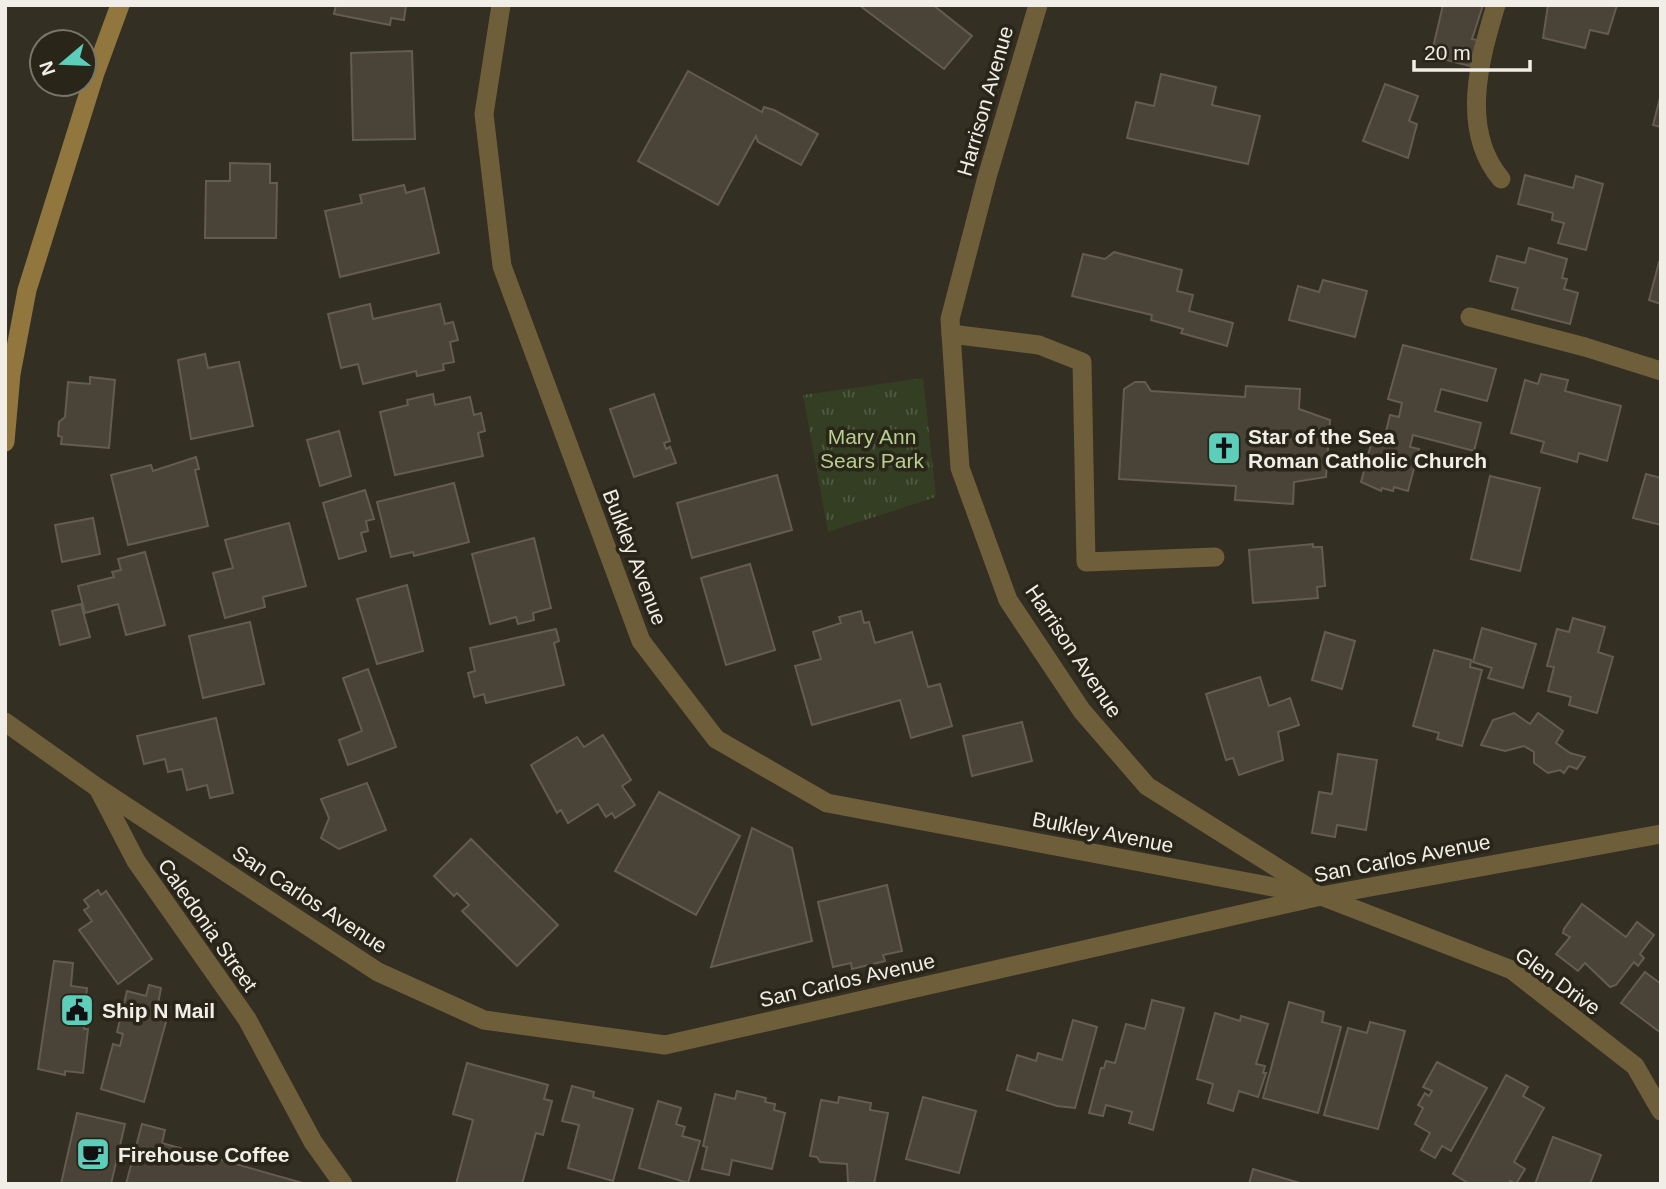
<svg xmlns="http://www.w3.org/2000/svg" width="1666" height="1189" font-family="Helvetica,sans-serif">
<defs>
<pattern id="park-tufts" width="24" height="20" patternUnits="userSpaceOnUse" patternTransform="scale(1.75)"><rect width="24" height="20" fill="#333e22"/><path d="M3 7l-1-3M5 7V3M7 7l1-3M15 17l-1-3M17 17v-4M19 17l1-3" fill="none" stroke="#515a42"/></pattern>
</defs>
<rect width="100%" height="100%" fill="#332f23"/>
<path fill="url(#park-tufts)" d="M923,378l13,119 -108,35 -25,-137z"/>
<g fill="#4a4337" stroke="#645c51" stroke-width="2">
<path d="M336,5h70l-2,15 -13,-2 -1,7 -56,-11z"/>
<path d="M859,5h74l39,31 -28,33z"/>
<path d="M1443,5h40l-11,34 5,1 -7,26 -39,-10z"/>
<path d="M1548,5h69l-9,29 -18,-4 -5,18 -42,-10z"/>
<path d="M412,51l3,88 -62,1 -2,-87z"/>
<path d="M688,71l74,41 2,-5 10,3 44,24 -17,31 -43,-23 -2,-6 -38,69 -80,-44z"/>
<path d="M1161,74l55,13 -4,18 48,11 -12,48 -121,-26 9,-36 18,4z"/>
<path d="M1385,84l33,12 -9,25 8,3 -9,34 -45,-17z"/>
<path d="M1661,94v33l-8,-2z"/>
<path d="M230,163l40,1v19h7l-1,55h-71l1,-57h24z"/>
<path d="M1525,175l48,13 3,-12 27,8 -17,66 -28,-7 6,-20 -12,-3 1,-7 -35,-9z"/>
<path d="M404,185l2,8 18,-5 15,65 -99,24 -15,-66 37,-8 -2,-8z"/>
<path d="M1529,248l38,11 -5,19 5,1 -3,10 14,4 -8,31 -58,-15 6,-21 -28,-7 7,-25 28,7z"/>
<path d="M1114,252l68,18 -5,21 16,4 -4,16 44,12 -6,23 -46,-13 2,-4 -32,-9 1,-5 -80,-19 11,-42 22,5z"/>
<path d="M1659,262h2v42l-12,-4z"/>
<path d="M1323,280l44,11 -12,46 -66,-17 9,-34 21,6z"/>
<path d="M370,304l3,15 67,-15 5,20 8,-2 5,18 -8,2 4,20 -11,2 1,6 -27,6 -1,-5 -53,13 -5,-20 -17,4 -13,-54z"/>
<path d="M1403,345l93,24 -9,32 -46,-12 -6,22 46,12 -7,28 -61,-16 -3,12 9,2 -11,42 -14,-4 -1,4 -11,-3 -1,3 -20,-9 11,-42 11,4 7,-29 9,2 3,-14 -14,-4z"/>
<path d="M205,354l3,14 31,-6 14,64 -62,13 -13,-79z"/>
<path d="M1541,374l27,6 -3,11 56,15 -14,55 -28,-8 -2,9 -36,-10 3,-10 -33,-9 14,-53 13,4z"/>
<path d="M90,377l25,3 -6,68 -48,-4 1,-7 -4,-1 1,-14 6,-5 3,-35 22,2z"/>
<path d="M1135,382h10l6,9 94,6 1,-11 54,3 -1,20 31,11 -4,57 -32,5 -1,22 -58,-4 1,-14 -117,-7 5,-90z"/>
<path d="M433,394l2,11 35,-8 4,18 7,-2 4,18 -7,2 5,23 -88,19 -15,-63 28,-7 -1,-5z"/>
<path d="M654,394l16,47 -6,2 2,6 4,-2 6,16 -42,14 -24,-68z"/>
<path d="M339,431l12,45 -31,10 -13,-46z"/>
<path d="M196,457l3,12 -4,1 13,56 -80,19 -17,-70 40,-10 2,6z"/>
<path d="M1646,474l15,4v47l-28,-7z"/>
<path d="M777,475l15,55 -100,28 -15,-55z"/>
<path d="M1490,476l50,12 -20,83 -49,-12z"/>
<path d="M454,483l15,59 -55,14 -1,-4 -22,5 -14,-55z"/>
<path d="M365,490l9,29 -8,2 2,10 -7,2 5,18 -27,8 -16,-56z"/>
<path d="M93,518l7,36 -38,8 -7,-37z"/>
<path d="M289,523l17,63 -43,11 2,10 -40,11 -12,-45 20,-5 -8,-28z"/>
<path d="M534,538l17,70 -18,5 1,7 -16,4 -2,-7 -26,7 -18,-70z"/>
<path d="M1313,544v3h9l3,39 -8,1 1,11 -65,5 -4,-53z"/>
<path d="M145,552l20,73 -39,10 -8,-31 -33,9 -7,-27 36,-9 -2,-5 9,-2 -3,-11z"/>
<path d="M750,564l25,86 -49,15 -25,-87z"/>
<path d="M407,585l16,66 -46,13 -20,-65z"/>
<path d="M81,604l9,33 -30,8 -8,-34z"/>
<path d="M861,611l3,12 5,-1 6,21 37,-11 16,55 12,-3 12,42 -41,12 -11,-38 -88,25 -17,-59 26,-7 -8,-27 28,-9 -2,-6z"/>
<path d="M1573,618l32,9 -7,25 15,5 -16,56 -28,-8 2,-8 -23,-6 6,-24 -7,-1 10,-37 12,3z"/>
<path d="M250,622l14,62 -61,14 -14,-62z"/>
<path d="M1482,628l54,16 -13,44 -35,-10 4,-10 -19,-6z"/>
<path d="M556,629l3,12 -5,2 10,42 -78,18 -2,-9 -10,3 -6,-24 7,-2 -5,-23z"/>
<path d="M1325,632l30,9 -13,48 -30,-9z"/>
<path d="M1434,650l37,10 -1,7 12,3 -20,76 -25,-7 2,-6 -26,-7z"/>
<path d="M368,669l28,78 -48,18 -9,-25 23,-9 -19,-53z"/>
<path d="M1260,677l9,29 21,-8 9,27 -21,7 5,28 -44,15 -6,-17 -7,2 -20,-66z"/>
<path d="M1514,713l16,11 8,-11 25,18 -7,12 14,10 15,4 -8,12 -8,-3 -5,7 -4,-3 -12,3 -14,-10v-11l-10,-6 -19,5 -24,-6 12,-25z"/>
<path d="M216,718l17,75 -23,5 -3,-13 -20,5 -5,-21 -14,3 -3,-13 -21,5 -7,-28z"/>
<path d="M1022,722l10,39 -60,15 -9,-40z"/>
<path d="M603,735l28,45 -9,6 13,19 -20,13 -3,-5 -6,4 -8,-13 -30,19 -7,-13 -4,3 -26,-48 46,-28 7,10z"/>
<path d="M1338,754l39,6 -11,70 -29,-5 -2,12 -23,-4 7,-41 13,2z"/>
<path d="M367,783l19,47 -47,19 -18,-11 8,-20 -8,-19z"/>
<path d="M659,792l81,44 -44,79 -81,-44z"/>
<path d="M752,828l40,20 20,93 -101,26z"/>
<path d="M471,839l87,86 -41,41 -55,-55 7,-6 -12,-12 -3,3 -20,-20z"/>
<path d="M887,885l15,66 -19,4 2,6 -33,8 -1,-6 -18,4 -15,-65z"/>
<path d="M98,890l3,5 5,-4 46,68 -34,25 -39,-54 13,-9 -8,-11 5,-3 -5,-7z"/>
<path d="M1582,904l44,33 11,-15 17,13 -14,19 4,4 -6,8 -4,-4 -18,23 -6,2 -25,-24 -7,8 -22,-17 14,-17 -7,-4 1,-4z"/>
<path d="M54,961l19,2 -2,23 16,2 -1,9h4l-1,11h-3l-2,21h4l-5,44 -18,-2v4l-27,-6z"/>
<path d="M1645,972l16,12v49l-40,-30z"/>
<path d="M149,985l12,3 -3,16 12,3 -26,95 -43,-13 12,-45 7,2 3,-12 -6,-2 10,-41 19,5z"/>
<path d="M1152,1000l32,8 -31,122 -24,-7 3,-11 -26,-7 -3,11 -14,-3 12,-45h3l2,-7 9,2 11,-39 19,5z"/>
<path d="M1289,1002l35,10 -2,10 19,5 -23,86 -55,-15z"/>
<path d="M1215,1013l25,8 1,-5 27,8 -12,40 9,2 -2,7h3l-8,24 -19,-6 -6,20 -25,-8 5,-19 -16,-5z"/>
<path d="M1073,1020l24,7 -22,81 -18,-2 -50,-16 10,-35 19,6 2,-8 24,7z"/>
<path d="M1370,1022l35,9 -27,98 -54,-14 24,-87 19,5z"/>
<path d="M1437,1062l50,26 -36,63 -9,-5 -7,12 -14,-8 9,-17 -15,-9 8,-16 -5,-3 7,-12 4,3 3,-5 -9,-4z"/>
<path d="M467,1063l81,22 -4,14 8,2 -9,34 -7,-2 -14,51h-66l17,-64 -20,-6z"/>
<path d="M1506,1075l22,12 -5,9 21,12 -30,54 11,7 -9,15 -6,-3 -1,3h-39l-17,-10z"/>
<path d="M572,1086l22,6 -1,5 40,12 -20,72 -45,-13 11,-43 -17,-4z"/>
<path d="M737,1091l29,7 -1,4 10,2 -1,6 11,3 -13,56 -40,-9 -3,15 -27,-6 5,-22 -4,-1 12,-52 20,5z"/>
<path d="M839,1097l32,6 -1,7 18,3 -14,71 -26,-2 -1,-18 -27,-2 -3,-5 -7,-1 11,-56 17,3z"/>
<path d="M923,1097l53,14 -17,62 -53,-14z"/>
<path d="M658,1101l23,7 -5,16 9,3 -3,9 18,5 -12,42 -49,-15z"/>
<path d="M77,1113l48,11 -14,60h-50z"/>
<path d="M142,1124l23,6 -3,13 144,41h-180z"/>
<path d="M1553,1137l48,18 -11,29h-55z"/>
<path d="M1253,1169l50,15h-54z"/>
</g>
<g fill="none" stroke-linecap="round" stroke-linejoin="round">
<g stroke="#6e5e3a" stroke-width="19">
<path d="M1496,5c-17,56 -36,125 5,174"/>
<path d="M1470,317l115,30 76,24"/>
<path d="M951,334l88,11 43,17 4,200 129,-5"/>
</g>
<g stroke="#6e5e3a" stroke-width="19">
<path d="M501,5l-17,109 18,152 139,375 75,98 111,64 494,93 191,74 123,96 26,45"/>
<path d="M1038,5l-51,172 -37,142 10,149 48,132 74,111 65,75 164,103"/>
<path d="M98,788l38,73 111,158 66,123 30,42"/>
</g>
<path stroke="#6e5e3a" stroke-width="19" d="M5,722l93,66 280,184 106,48 181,25 656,-149 340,-62"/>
<path stroke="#91773d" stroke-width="19" d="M5,442l6,-68 16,-84 68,-217 25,-68"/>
</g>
<defs>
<g id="church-square" transform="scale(1.75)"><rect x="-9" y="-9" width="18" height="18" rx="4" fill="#5cceba" stroke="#292519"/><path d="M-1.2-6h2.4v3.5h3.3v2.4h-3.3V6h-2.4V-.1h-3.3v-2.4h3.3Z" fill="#111"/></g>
<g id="civic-square" transform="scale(1.75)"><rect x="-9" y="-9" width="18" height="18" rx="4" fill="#5cceba" stroke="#292519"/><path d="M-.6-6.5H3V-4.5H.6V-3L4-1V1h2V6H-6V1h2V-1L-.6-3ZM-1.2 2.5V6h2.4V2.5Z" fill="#111"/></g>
<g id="cafe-square" transform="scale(1.75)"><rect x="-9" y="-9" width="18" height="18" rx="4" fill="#5cceba" stroke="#292519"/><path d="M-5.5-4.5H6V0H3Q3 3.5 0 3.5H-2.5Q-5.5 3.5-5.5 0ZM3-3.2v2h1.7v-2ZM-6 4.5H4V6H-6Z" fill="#111"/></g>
</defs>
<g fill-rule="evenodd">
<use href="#church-square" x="1224" y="448"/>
<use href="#civic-square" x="77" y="1010"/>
<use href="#cafe-square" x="93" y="1154"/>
</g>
<g text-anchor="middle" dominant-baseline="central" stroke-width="7" stroke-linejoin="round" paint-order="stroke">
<g font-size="21" fill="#f1eee7" stroke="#292519">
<text transform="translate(985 101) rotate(-74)">Harrison Avenue</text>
<text transform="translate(635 557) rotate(69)">Bulkley Avenue</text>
<text transform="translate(1074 651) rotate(56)">Harrison Avenue</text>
<text transform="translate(1103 832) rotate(11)">Bulkley Avenue</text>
<text transform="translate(1402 858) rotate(-11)">San Carlos Avenue</text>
<text transform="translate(310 899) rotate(33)">San Carlos Avenue</text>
<text transform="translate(208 925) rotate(55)">Caledonia Street</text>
<text transform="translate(847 980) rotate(-13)">San Carlos Avenue</text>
<text transform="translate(1558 981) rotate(36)">Glen Drive</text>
</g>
<g font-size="21" fill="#b6d08e" stroke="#292519">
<text x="872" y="436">Mary Ann<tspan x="872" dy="24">Sears Park</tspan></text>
</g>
<g font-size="21" font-weight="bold" fill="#f1eee7" stroke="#292519" text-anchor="start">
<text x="1248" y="436">Star of the Sea<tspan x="1248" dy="24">Roman Catholic Church</tspan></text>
<text x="102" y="1010">Ship N Mail</text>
<text x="118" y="1154">Firehouse Coffee</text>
</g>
</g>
<rect width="1666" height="1189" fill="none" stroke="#f1eee7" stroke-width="14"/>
<g transform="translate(63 63) rotate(251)"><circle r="33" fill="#292519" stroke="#79756b" stroke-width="2"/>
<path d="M0-5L12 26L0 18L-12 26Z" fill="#5cceba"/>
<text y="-10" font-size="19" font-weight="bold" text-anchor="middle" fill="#f1eee7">N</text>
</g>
<path d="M1414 60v10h116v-10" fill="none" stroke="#f1eee7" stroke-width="3.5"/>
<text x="1424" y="60" font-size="21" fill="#f1eee7" stroke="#292519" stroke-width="5" paint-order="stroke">20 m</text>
</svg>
